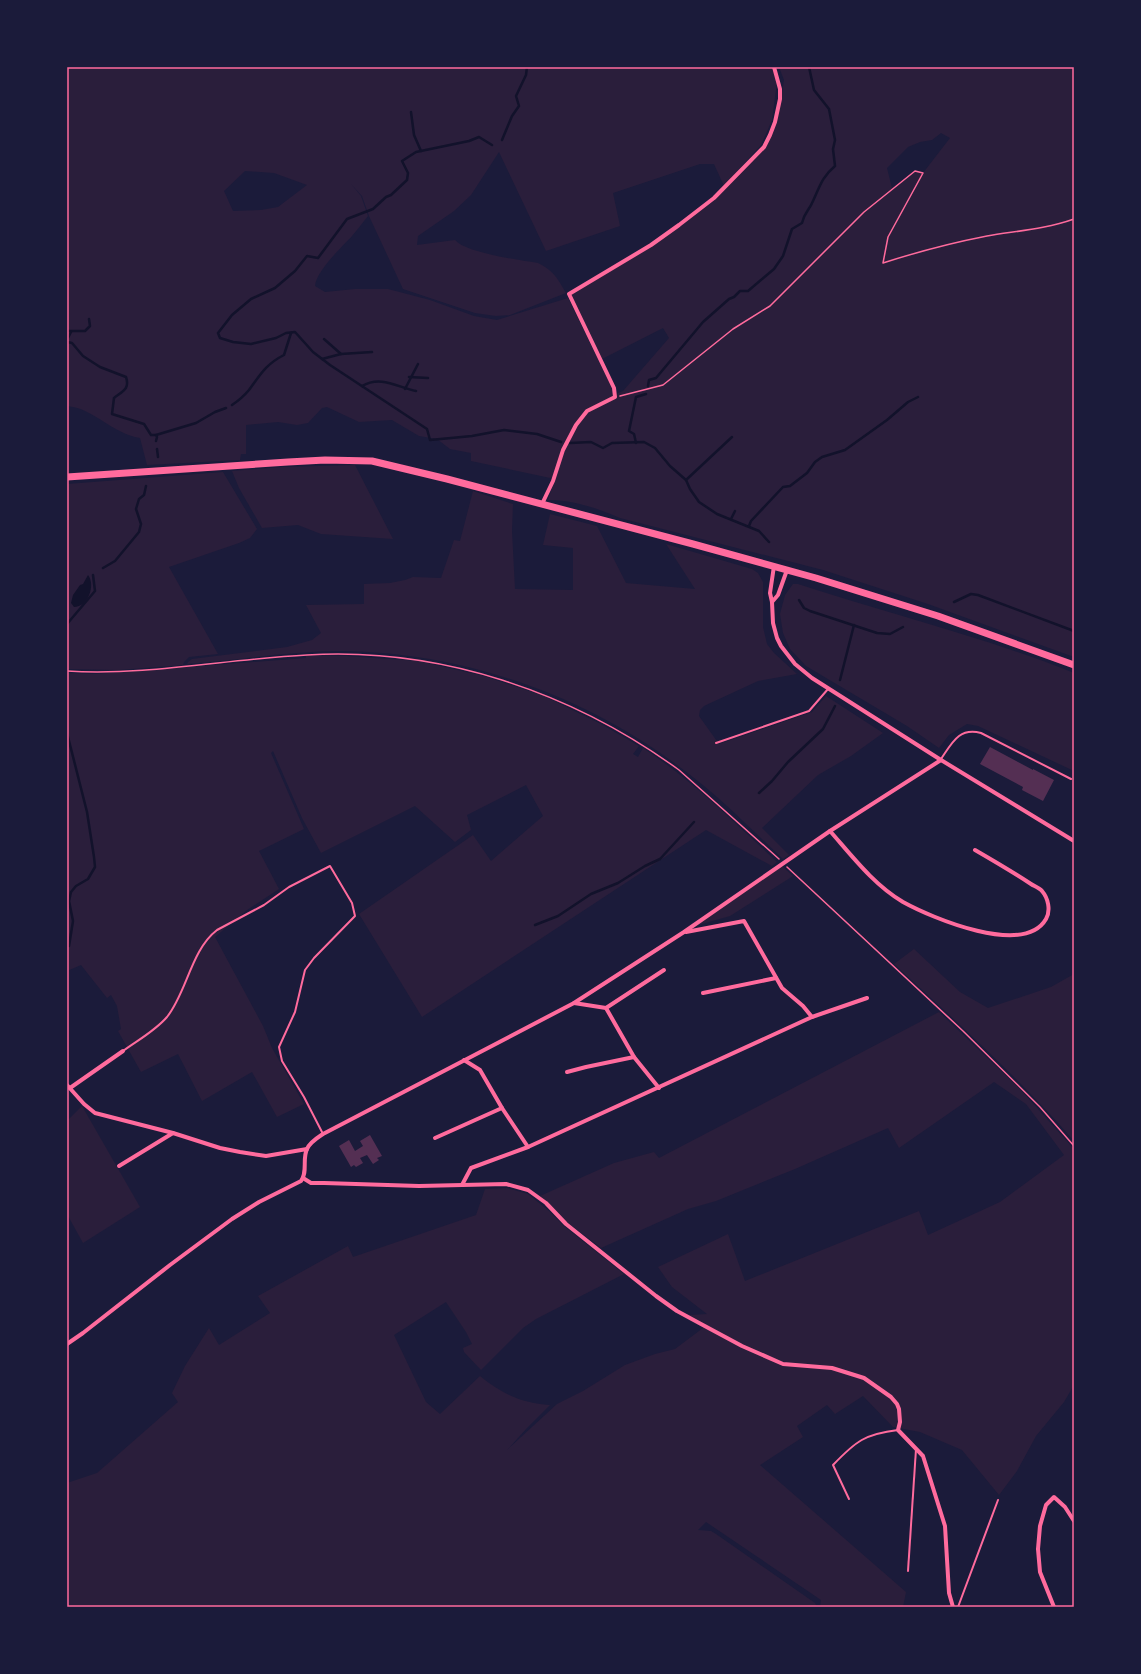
<svg xmlns="http://www.w3.org/2000/svg" width="1141" height="1674" font-family="'Titillium Web',sans-serif">
<rect width="100%" height="100%" fill="#1b1b3a"/>
<g fill="#2a1e3b" fill-rule="evenodd">
<path d="M67,67h705l5,15 -5,38 -11,25 -37,41 -10,-22h-14l-87,29 7,33 -74,25 -47,-99 -28,43 -17,16 -36,25 -1,9 38,-5c11,13 65,20 83,23 16,8 20,16 28,30l-56,22 -14,1 -21,-3 -72,-24 -34,-73 -7,-20 -11,-12 10,12 7,20c-5,6 -10,13 -16,20 -10,11 -36,35 -37,50l10,6 30,-3h33l42,11 44,16 23,4 71,-22 44,90 1,9 -28,14 30,-12 3,-6 5,-2 46,-53 -6,-10 -61,31 -31,-65 108,-67 36,-27 33,-34 18,-19 11,-24 7,-43 -5,-13h295v590l-146,-53 -105,-34 -203,-52c-23,-10 -47,-18 -72,-18l7,-21 -84,-18v-8l-21,-4 -13,-10 -18,-3 -27,-16 -33,2 -32,-15 -5,1 -14,15 -11,2 -19,-3 -32,3v29h-5l-1,6 -93,5 -7,-27c-27,-4 -47,-30 -73,-32zM941,133l9,5 -27,35 -8,-2 -23,17 -5,-20 21,-21 12,-5 12,-2zM245,171l29,2 33,12 -29,22 -17,3 -28,1 -9,-20z"/>
<path d="M355,465l38,74 -72,-5 -23,-9 -36,3 -23,-40 -7,-17 50,-4z"/>
<path d="M223,472l34,57 -7,9 -11,5 -70,24 49,87 -29,3 -5,5 -1,3 -65,5 -51,-1v-185z"/>
<path d="M473,491l40,13 -1,27 3,58 58,1v-42l-30,-3 7,-31 47,12 29,57 69,6 -29,-45 86,25 6,4 5,9v45l4,17 7,9 23,21 -39,7 -54,25 -4,4 -1,6 20,28 93,-32 14,-16 57,37 -32,23 -33,19 -56,53 27,27 -6,4c-32,-30 -63,-62 -98,-88 -96,-74 -216,-117 -337,-120 -53,-1 -107,9 -161,13l1,-2 4,-3 95,-12 25,-7 9,-7 -15,-28 58,-1v-20l26,-1 15,-3 8,-3 28,1 13,-38 6,1z"/>
<path d="M793,584h5c92,30 186,53 276,89v98l-96,-45 -11,-2 -18,11 -10,13 -32,-22 -101,-60 -16,-17 -7,-16 -3,-19 5,-19z"/>
<path d="M306,655l41,1 71,5 66,15 60,20 57,28 38,22 -6,8 5,3 5,-9c49,32 91,74 134,114l-5,4 -66,-36 -284,187 -63,-103 114,-79 18,26 52,-45 -17,-31 -59,30 4,15 -16,12 -40,-36 -94,47 -19,-35 -29,-67 -2,2 33,76 -45,22 20,38 -32,21 -32,27 48,89 9,22 32,56 -27,13 -25,-45 -50,29 -24,-47 -37,18 -23,-41 3,-2 -4,-23 -6,-11 -4,3 -26,-33 -14,6v-298l28,1 211,-16z"/>
<path d="M782,866l11,10 -63,40 -35,10z"/>
<path d="M914,949l46,43 28,16 63,-21 23,-13v167c-55,-63 -118,-120 -180,-177z"/>
<path d="M939,1012l81,77 54,60v236l-10,17 -28,34 -19,35 -18,24 -37,-45 -42,-18 -27,-5 -30,-31 -28,18 -8,-9 -30,21 6,11 -43,28 146,127 -3,15h-83l1,-7 -115,-78 -8,8 13,1 5,3 99,69 2,4h-750v-124l30,-10 81,-71 -6,-9 13,-27 24,-38 10,17 51,-32 -12,-17 90,-50 5,11 123,-42 9,-26 22,-1 21,6 21,17 15,15 60,48 -88,45 -13,9 -42,42 -17,-18 -1,-4 9,-4 -6,-12 -20,-30 -52,33 32,67 14,12 40,-38c22,18 41,27 70,29l-24,24 -19,21 50,-46 26,-13 42,-26 30,-11 20,-5 28,-21 2,-4 -16,-9 18,-1 -35,-27 -14,-20 70,-33 17,47 174,-70 9,24 72,-33 64,-47 -38,-51 -32,-22 -95,66 -11,-20 -93,41 -79,32 -28,8 -87,39 -33,-25 -28,-27 74,-33 40,-11 5,6z"/>
<path d="M82,1106l58,101 -57,36 -16,-29v-93z"/>
</g>
<path fill="#12122b" d="M88,575c8,10 0,32 -14,32l-3,-4 2,-8 7,-10 3,-1z"/>
<g fill="none" stroke-linecap="round" stroke-linejoin="round">
<g stroke="#12122b" stroke-width="2.5">
<path d="M411,112l3,23 7,16"/>
<path d="M502,140l10,-24 7,-10 -3,-10 10,-21 1,-8"/>
<path d="M492,145l-13,-8 -10,4 -53,11 -14,9 6,12 -1,7 -16,15 -5,2 -13,12 -26,10 -29,39 -11,-2 -12,15 -20,17 -24,11 -19,16 -14,18 2,5 13,4 18,2 25,-6 10,-5 9,-1 18,20 17,13 97,64 3,11 42,-4 32,-6 33,4 24,8"/>
<path d="M67,331h18l5,-5 -1,-7"/>
<path d="M324,339l17,15"/>
<path d="M67,340l4,-8"/>
<path d="M67,342l5,1 11,13 17,11 26,10c4,12 -3,14 -12,21l-2,16 32,10 7,11h5l40,-12 19,-11 11,-4"/>
<path d="M322,359l19,-5 31,-2"/>
<path d="M409,377l19,1"/>
<path d="M362,386c19,-11 35,1 54,5"/>
<path d="M648,386l1,-6 7,-2 47,-56 26,-23 5,-2 6,-6h8l26,-22 9,-13 9,-27 10,-6c3,-12 7,-12 11,-22 7,-15 9,-24 22,-35l-2,-17 2,-9 -6,-31 -15,-19 -5,-23"/>
<path d="M405,389l13,-25"/>
<path d="M232,405c6,-4 12,-9 17,-15 11,-15 17,-26 35,-35l7,-22"/>
<path d="M156,435l1,2 -1,4"/>
<path d="M570,443l21,-1 12,6 9,-5 32,-1 11,6 15,18 16,14 4,9 9,13 18,12 42,17 10,11"/>
<path d="M636,443l-2,-9 -5,-3 7,-34 10,-3"/>
<path d="M157,449l1,8"/>
<path d="M686,480l46,-43"/>
<path d="M731,519l4,-8"/>
<path d="M749,526l2,-5 32,-34 7,-1 17,-13 8,-11 7,-5 23,-7 42,-30 21,-18 10,-5"/>
<path d="M103,568l12,-7 24,-29 2,-8 -5,-15 3,-10 5,-4 2,-9"/>
<path d="M799,600l5,8 6,3 67,22 13,1 13,-7"/>
<path d="M954,602l17,-8 7,1 96,36"/>
<path d="M67,624l28,-33 -2,-16"/>
<path d="M840,680l14,-55"/>
<path d="M67,733l20,79 7,45 1,10 -7,12 -12,7 -5,6 -2,9 4,20 -4,25"/>
<path d="M759,793l13,-12 16,-19 35,-33 12,-23"/>
<path d="M535,925l23,-9 33,-22 27,-11 27,-17 15,-7 34,-37"/>
</g>
</g>
<g fill="#542f53">
<path d="M990,747l43,23v-1l21,11 -11,21 -21,-11 1,-3 -43,-23z"/>
<path d="M370,1135l12,21 -5,2 2,2 -6,4 -6,-9 -7,3 3,5 -7,4 -2,-2 -3,2 -12,-21 10,-6 6,11 8,-5 -3,-5z"/>
</g>
<g fill="none" stroke-linecap="round" stroke-linejoin="round">
<g stroke="#ff6b9d" stroke-width="1.5">
<path d="M620,396l43,-11 70,-56 37,-23 94,-94 51,-41 8,2 -35,64 -5,26c34,-11 68,-20 104,-27 29,-5 59,-7 87,-17"/>
<path d="M67,671c80,5 160,-12 240,-16 133,-8 265,37 372,115l100,89"/>
<path d="M787,867l176,164 77,76 34,39"/>
</g>
<g stroke="#ff6b9d" stroke-width="2">
<path d="M716,743l93,-32 19,-22"/>
<path d="M941,759c11,-16 18,-32 40,-26l90,46"/>
<path d="M123,1051c15,-11 32,-20 44,-34 20,-25 24,-67 50,-87l47,-25 25,-18 41,-21 22,37 3,13 -41,42 -9,12 -10,42 -16,35 3,14 22,36 19,37"/>
<path d="M849,1499l-16,-34c23,-24 32,-31 65,-35"/>
<path d="M908,1571l8,-122"/>
<path d="M958,1607l40,-107"/>
</g>
<g stroke="#ff6b9d" stroke-width="4">
<path d="M542,504l11,-23 10,-31 13,-25 11,-14 28,-14 -1,-9 -45,-94 82,-49 28,-20 35,-27 50,-51 6,-12 5,-13 5,-23v-10l-6,-22"/>
<path d="M774,566l-4,27 2,9 1,21 4,15 4,8 14,18 17,14 129,82 133,81"/>
<path d="M772,602l6,-7 9,-25"/>
<path d="M830,831c22,25 44,54 73,71 29,16 121,55 143,17 5,-9 2,-21 -4,-28 -3,-3 -8,-5 -11,-7 -18,-12 -37,-23 -56,-34"/>
<path d="M686,932l58,-11 38,67 21,18 9,11"/>
<path d="M703,993l73,-15"/>
<path d="M574,1003l32,5 28,49 25,31"/>
<path d="M606,1008l58,-38"/>
<path d="M464,1060l16,10 22,38 26,39"/>
<path d="M567,1072l19,-5 48,-10"/>
<path d="M67,1085l17,19 11,9 78,20 47,15 20,4 26,4 41,-7"/>
<path d="M70,1088l53,-37"/>
<path d="M435,1138l67,-30"/>
<path d="M119,1166l54,-33"/>
<path d="M303,1178l8,5h13l95,3 87,-2 22,6 18,13 20,21 90,72 21,15 24,13 41,22 41,18 49,4 32,10 27,19 6,7 2,5 1,13 -2,8 25,26 22,70 4,67 4,14"/>
<path d="M462,1185l9,-17 57,-21 284,-130 55,-19"/>
<path d="M67,1344l16,-11 87,-68 62,-46 27,-17 42,-21c7,-9 1,-22 6,-32 3,-7 10,-11 16,-15l251,-131 110,-71 146,-101 111,-71"/>
<path d="M1054,1607l-14,-35 -2,-23 2,-23 6,-21 8,-8 11,10 9,14"/>
</g>
<path stroke="#ff6b9d" stroke-width="7" d="M67,477l221,-15 37,-2 47,1 75,18 246,65 123,34 122,38 136,49"/>
</g>
<rect width="1141" height="1674" fill="none" stroke="#1b1b3a" stroke-width="136"/>
<rect x="68" y="68" width="1005" height="1538" fill="none" stroke="#ff6b9d" stroke-width="1.5"/>
</svg>
